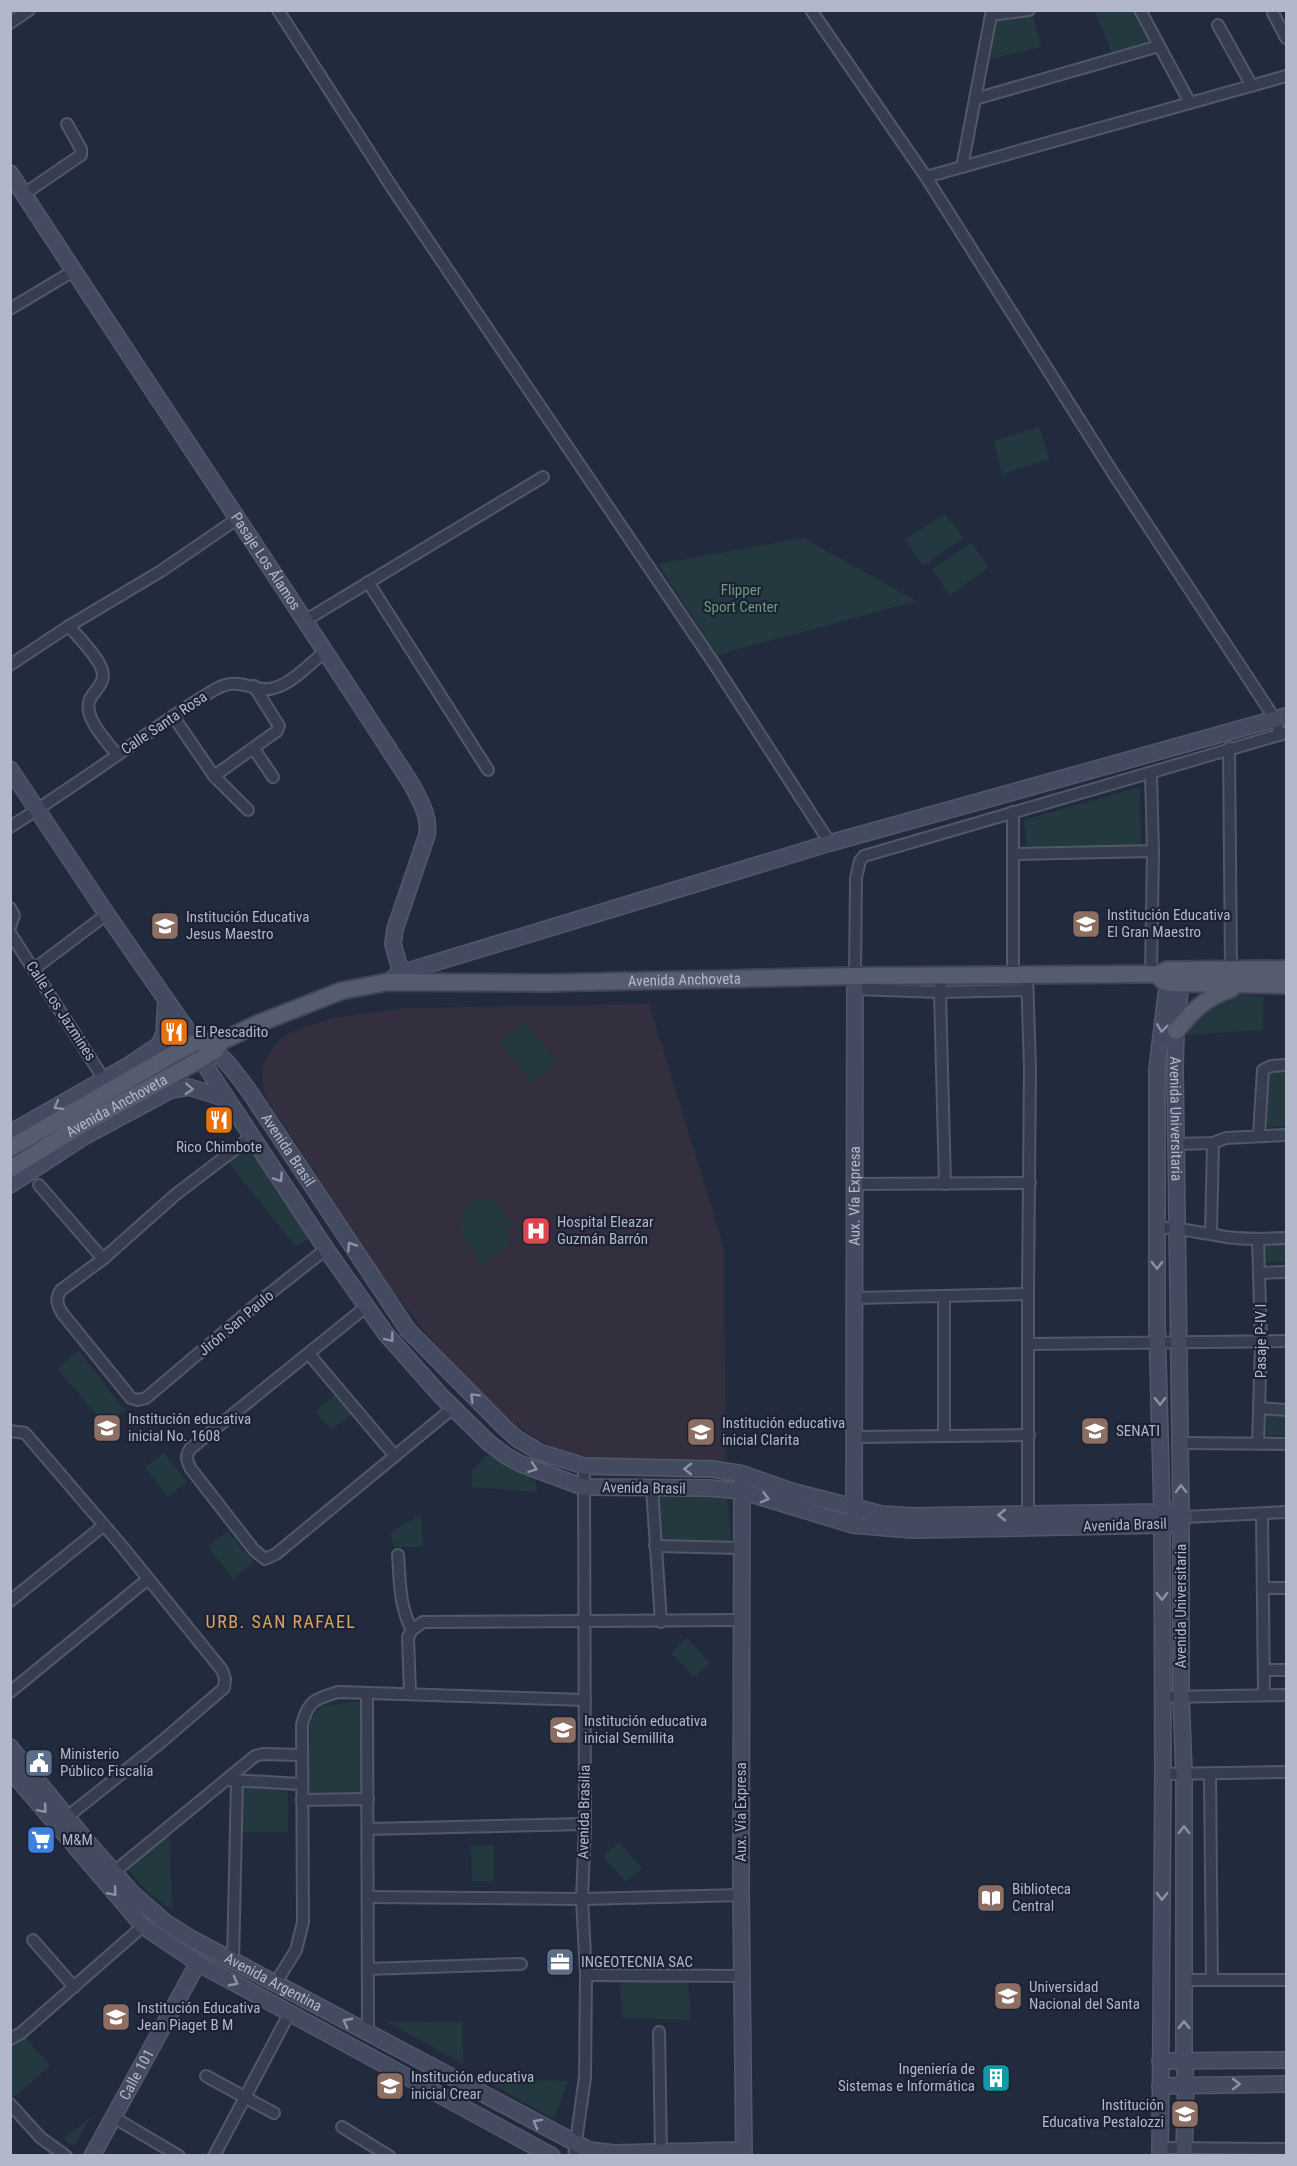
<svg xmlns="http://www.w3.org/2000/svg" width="1297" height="2166" font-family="'Roboto Condensed',sans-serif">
<rect width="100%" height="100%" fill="#222b3e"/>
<path fill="#332f3f" d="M649,1004l75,244 2,212 -125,1 -39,-9 -25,-13 -32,-22 -31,-30 -44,-49 -43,-55 -121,-185 -4,-17 1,-16 11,-19 9,-9 18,-9 33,-10 71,-10z"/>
<g fill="#24393f">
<path d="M1095,11h37l17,31 -37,11z"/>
<path d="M1032,12l9,35 -51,12 6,-39z"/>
<path d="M1039,427l10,32 -47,15 -8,-33z"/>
<path d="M945,514l18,24 -40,28 -18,-26z"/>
<path d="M803,538l114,63 -200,54 -59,-91z"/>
<path d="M971,543l18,24 -39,28 -18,-26z"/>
<path d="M1140,787l1,59h-114l-3,-26z"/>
<path d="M1233,994l31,3 -2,33 -78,5 28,-30z"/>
<path d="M525,1022l32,41 -25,20 -32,-41z"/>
<path d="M1286,1069v57l-22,1 -1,-57z"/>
<path d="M246,1144l65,94 -16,8 -69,-87z"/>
<path d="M479,1198l5,3 6,-3 4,1 19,25 -8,6 7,9 -10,11 -19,14 -5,-2c-2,-4 -2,-9 -5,-13 -3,-4 -8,-4 -10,-10 -5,-13 2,-36 16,-41z"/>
<path d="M1264,1241h22v21h-21z"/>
<path d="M79,1351l46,60 -21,13 -47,-56z"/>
<path d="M336,1395l16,18 -20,17 -17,-18z"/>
<path d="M1265,1415h20l1,20h-20z"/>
<path d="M164,1453l23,29 -19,15 -23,-30z"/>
<path d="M488,1455l47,25 2,12 -65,-5v-17z"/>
<path d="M655,1492l72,2 4,48h-74z"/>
<path d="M421,1514l2,33h-29l-3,-14z"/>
<path d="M227,1531l27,32 -21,16 -25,-32z"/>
<path d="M687,1638l23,25 -16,14 -23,-24z"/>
<path d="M364,1701v95l-56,-2 3,-76 11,-12z"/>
<path d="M235,1785l53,4v43h-55z"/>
<path d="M169,1828l3,82 -24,-18 -23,-25z"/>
<path d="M619,1842l23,26 -16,14 -23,-25z"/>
<path d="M494,1845v36h-22l-1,-35z"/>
<path d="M619,1976l69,1 2,43 -67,-2z"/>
<path d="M386,2021l76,1 1,42z"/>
<path d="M23,2034l27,32 -39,33v-55z"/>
<path d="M483,2079l85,2 -14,38z"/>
<path d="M91,2117l-17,29 -11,-7z"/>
</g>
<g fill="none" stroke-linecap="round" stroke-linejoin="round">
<g stroke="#525869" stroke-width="14">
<g id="street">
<path d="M278,10l115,179 320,473 117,181"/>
<path d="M811,10l115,167 189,299 160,243 5,16"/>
<path d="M1140,10l50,93"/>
<path d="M1273,13l13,25"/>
<path d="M991,15l38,-5"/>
<path d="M10,23l19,-13"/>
<path d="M1218,25l34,61"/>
<path d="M975,99l184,-53"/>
<path d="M962,167l30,-157"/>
<path d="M926,177l360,-101"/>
<path d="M24,194l57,-39v-6l-14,-25"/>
<path d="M10,309l65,-39"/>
<path d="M368,582l120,188"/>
<path d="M306,620l237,-143"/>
<path d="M69,626c9,11 34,35 34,49 0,10 -9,16 -13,24 -8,18 17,42 27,56"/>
<path d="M10,665l59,-39 92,-55 76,-52"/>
<path d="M173,716l41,60 34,34"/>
<path d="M1229,748l2,221"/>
<path d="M254,749l19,28"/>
<path d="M1151,774l2,77 -2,122"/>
<path d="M214,776l63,-45 2,-5 -25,-40"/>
<path d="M10,827c33,-21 64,-42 96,-64 36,-25 71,-52 110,-74 24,-14 39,5 58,-1 19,-5 36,-25 52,-37"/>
<path d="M1013,854l140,-3"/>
<path d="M10,908l4,7 -4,12"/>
<path d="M10,933l97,151"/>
<path d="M34,969l73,-55"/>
<path d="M1013,974v-162"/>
<path d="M1027,974l3,94 -2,226"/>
<path d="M855,976l1,-98 4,-17 4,-5 422,-123"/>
<path d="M941,976l-1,16 5,192"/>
<path d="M855,989l85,3 87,-2"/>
<path d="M1259,1135l4,-65 8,-4 15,-1"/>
<path d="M251,1137l-76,58 -72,64 -42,31c-6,9 -4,14 1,23l69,85 7,2 8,-2 118,-100 62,-49"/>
<path d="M1176,1144l37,-1 13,-5 60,-3"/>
<path d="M854,1184l176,-1"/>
<path d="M39,1185l64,74"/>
<path d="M1156,1227c25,1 46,6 70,10 20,3 40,2 60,1"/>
<path d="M1211,1233l2,-90"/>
<path d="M1258,1239l3,103 -3,101"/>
<path d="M1260,1273l26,-1"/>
<path d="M944,1296v139"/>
<path d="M855,1298l173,-4v220"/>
<path d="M367,1306l-177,143c-5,8 -3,12 1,20l63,81 11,9 11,-5 177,-146"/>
<path d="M1030,1344l256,-3"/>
<path d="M309,1354l86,102"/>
<path d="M1260,1408l26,2"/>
<path d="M10,1431l15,2 96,112 101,125 3,9 -1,9 -64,55 -93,74"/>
<path d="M856,1437l173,-2"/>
<path d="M1180,1443l106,1"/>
<path d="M652,1488l9,134"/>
<path d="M1262,1514l2,181"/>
<path d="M1185,1517l101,-5"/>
<path d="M655,1546l85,2"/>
<path d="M398,1555c2,26 1,51 14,75"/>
<path d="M1263,1588h23"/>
<path d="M10,1601l93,-75"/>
<path d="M1264,1670h22"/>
<path d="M10,1692l138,-113"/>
<path d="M367,1693l1,341"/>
<path d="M410,1694l-2,-57 4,-7 11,-8 318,-2"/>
<path d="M1163,1697l123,-2"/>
<path d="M1163,1774l123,-2"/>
<path d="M1210,1774l2,206"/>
<path d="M230,1780l71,4"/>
<path d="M302,1800l66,-1"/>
<path d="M368,1829l217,-5"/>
<path d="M114,1872l141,-116 8,-2 38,1"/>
<path d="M368,1897l214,2 159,-4"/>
<path d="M33,1940l41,47"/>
<path d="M233,1961l4,-180"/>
<path d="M368,1969l153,-5"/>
<path d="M586,1975l156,1"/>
<path d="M1184,1980h102"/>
<path d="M275,1984l21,-34 7,-28 -1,-197c5,-24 15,-27 36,-33l247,8"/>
<path d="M659,2032l2,120"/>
<path d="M10,2039l11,-6 122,-107"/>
<path d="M206,2076l68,37"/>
<path d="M10,2104l31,34 25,18"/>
<path d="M113,2117l66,39"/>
<path d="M342,2127l47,29"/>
<path d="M1160,2148l126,1"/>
<path d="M214,2156l76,-144"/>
<path d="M574,2156l11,-79 1,-102 -4,-76 3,-75 -1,-358"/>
</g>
</g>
<g stroke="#525869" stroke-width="18">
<g id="secondary">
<path id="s1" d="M10,173c133,205 270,407 402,612 8,16 18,31 15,50l-32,94 -2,15 8,29"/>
<path id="s2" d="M10,769l98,147 82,118c26,12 43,35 59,57l159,239 95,96 13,12 23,14 45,14 129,3 30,5 48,17 90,23 32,2 249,-4h19l4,5 -4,6 -19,2 -250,5 -59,-5 -112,-34 -31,-3 -127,-1 -62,-23 -16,-9 -16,-12 -48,-47 -55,-62 -60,-85 -135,-205 -1,-10"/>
<path id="s3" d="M1182,971l-6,60 -1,36 6,445v184l3,78v287l2,23 -2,72"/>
<path d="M387,982l14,-9 429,-130 456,-127"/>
<path d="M10,1133l119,-68 30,-20 5,-11 2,-33"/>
<path d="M10,1185l75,-49 86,-46 18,-3 38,12"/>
<path d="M742,1483l-1,412 3,261"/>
<path id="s4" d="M854,1516l1,-540"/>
<path id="s5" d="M10,1747l74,91 48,55 33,29 27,17 397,211 25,3 130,-3"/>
<path d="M10,1770l133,156 55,37 354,193"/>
<path d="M1160,2061l126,-1"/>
<path d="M1160,2086l126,-2"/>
<path id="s6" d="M92,2156l106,-193"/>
<path d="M1160,2156l3,-382 -1,-262 -5,-188v-255l12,-98"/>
</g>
</g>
<g stroke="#404657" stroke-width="20">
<g id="primary">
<path d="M1158,974l5,7 8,2 115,2"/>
<path d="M1176,1031c16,-19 29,-34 55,-42"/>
<path d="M10,1148l181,-104 12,-4 19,1"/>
<path id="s7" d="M10,1169l68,-42 123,-68 14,-9 7,-9 35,-17 84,-33 46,-9 159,1 309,-7 303,-2 9,-4 119,-1"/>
</g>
</g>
<use href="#street" stroke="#363d4e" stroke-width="10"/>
<use href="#secondary" stroke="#444b61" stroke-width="15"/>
<use href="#primary" stroke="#545c6e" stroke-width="16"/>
</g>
<defs><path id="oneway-chevron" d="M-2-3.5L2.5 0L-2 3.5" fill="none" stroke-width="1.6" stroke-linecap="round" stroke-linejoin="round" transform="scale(1.5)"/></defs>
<g stroke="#8c92a5">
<use href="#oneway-chevron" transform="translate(1162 1028) rotate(97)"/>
<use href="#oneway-chevron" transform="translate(189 1089) rotate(3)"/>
<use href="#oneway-chevron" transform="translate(58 1106) rotate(150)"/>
<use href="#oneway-chevron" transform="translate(279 1178) rotate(56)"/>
<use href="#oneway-chevron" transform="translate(351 1246) rotate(-124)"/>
<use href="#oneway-chevron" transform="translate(1157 1265) rotate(90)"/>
<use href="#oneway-chevron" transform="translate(390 1338) rotate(52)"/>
<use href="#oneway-chevron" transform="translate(474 1397) rotate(-135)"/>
<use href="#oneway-chevron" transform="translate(1160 1401) rotate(89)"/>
<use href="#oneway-chevron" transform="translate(533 1468) rotate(20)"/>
<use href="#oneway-chevron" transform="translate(688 1469) rotate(-179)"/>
<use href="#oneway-chevron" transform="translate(1181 1489) rotate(-91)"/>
<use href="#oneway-chevron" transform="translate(765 1498) rotate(15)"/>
<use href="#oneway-chevron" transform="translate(1002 1515) rotate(179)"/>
<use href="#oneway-chevron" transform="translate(1162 1596) rotate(90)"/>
<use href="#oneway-chevron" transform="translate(43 1809) rotate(50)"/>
<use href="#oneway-chevron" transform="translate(1184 1830) rotate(-90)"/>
<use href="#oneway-chevron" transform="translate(113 1892) rotate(49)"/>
<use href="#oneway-chevron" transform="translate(1162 1896) rotate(91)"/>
<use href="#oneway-chevron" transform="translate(234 1982) rotate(28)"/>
<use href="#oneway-chevron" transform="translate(347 2022) rotate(-152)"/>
<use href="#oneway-chevron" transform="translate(1184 2025) rotate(-90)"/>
<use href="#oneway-chevron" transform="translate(1236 2084)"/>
<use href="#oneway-chevron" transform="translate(537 2123) rotate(-152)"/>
</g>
<defs>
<g id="school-square" transform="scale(1.5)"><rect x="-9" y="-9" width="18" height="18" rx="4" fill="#8d6e63" stroke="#1c2233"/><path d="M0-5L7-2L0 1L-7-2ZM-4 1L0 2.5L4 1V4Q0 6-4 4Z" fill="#fff"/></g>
<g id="restaurant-square" transform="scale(1.5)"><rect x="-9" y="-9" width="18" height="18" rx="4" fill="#e8710a" stroke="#1c2233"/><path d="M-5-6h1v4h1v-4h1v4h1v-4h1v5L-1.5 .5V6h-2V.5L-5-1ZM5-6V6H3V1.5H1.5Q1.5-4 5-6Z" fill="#fff"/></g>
<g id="hospital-square" transform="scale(1.5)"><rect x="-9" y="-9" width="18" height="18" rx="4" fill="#e0444e" stroke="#1c2233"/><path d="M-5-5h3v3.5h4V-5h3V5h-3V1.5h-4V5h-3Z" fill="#fff"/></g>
<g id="university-square" transform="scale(1.5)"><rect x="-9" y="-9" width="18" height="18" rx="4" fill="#8d6e63" stroke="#1c2233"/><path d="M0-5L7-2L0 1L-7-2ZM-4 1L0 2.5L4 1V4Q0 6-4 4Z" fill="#fff"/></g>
<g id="civic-square" transform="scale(1.5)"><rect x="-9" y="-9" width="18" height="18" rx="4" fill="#5c6f8a" stroke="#1c2233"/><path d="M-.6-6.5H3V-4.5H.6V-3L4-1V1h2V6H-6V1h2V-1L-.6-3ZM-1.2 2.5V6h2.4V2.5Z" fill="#fff"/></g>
<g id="supermarket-square" transform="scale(1.5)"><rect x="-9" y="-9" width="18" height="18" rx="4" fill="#3f7fe0" stroke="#1c2233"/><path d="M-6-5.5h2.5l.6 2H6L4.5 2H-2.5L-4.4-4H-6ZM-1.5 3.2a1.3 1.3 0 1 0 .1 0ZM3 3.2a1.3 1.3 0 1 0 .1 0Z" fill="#fff"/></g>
<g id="library-square" transform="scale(1.5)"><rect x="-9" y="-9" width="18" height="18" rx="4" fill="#8d6e63" stroke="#1c2233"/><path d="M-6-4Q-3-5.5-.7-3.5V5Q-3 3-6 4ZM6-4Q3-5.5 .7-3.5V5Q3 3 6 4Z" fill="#fff"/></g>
<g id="office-square" transform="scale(1.5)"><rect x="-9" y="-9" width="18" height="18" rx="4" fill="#5c6f8a" stroke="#1c2233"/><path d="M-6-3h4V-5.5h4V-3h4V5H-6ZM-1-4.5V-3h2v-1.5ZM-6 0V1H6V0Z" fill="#fff"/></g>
<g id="building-square" transform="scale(1.5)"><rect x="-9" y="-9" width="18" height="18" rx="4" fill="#0f9aa8" stroke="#1c2233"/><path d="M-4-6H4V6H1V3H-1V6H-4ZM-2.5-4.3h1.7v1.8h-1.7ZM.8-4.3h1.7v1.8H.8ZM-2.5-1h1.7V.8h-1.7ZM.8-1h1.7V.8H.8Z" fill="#fff"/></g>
</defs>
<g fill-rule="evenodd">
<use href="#school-square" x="1086" y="924"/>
<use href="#school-square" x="165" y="926"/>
<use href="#restaurant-square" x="174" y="1032"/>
<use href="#restaurant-square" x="219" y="1120"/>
<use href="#hospital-square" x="536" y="1231"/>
<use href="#school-square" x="107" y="1428"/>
<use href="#university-square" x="1095" y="1431"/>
<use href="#school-square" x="701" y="1432"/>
<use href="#school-square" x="563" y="1730"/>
<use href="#civic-square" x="39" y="1763"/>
<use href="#supermarket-square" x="41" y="1840"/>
<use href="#library-square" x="991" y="1898"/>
<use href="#office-square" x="560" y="1962"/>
<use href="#university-square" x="1008" y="1996"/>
<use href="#school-square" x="116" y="2017"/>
<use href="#building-square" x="996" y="2078"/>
<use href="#school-square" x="390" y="2086"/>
<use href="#school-square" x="1185" y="2114"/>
</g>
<g text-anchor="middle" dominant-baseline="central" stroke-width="4.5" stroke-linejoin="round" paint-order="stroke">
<g font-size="15" fill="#b2b8c9" stroke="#1c2233">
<text stroke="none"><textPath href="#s1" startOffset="465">Pasaje Los Álamos</textPath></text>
<text transform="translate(164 723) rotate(-34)">Calle Santa Rosa</text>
<text stroke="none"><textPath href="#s7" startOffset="722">Avenida Anchoveta</textPath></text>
<text transform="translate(61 1011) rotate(57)">Calle Los Jazmines</text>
<text stroke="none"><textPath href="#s7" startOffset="124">Avenida Anchoveta</textPath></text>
<text stroke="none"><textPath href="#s3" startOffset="148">Avenida Universitaria</textPath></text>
<text stroke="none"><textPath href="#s2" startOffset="474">Avenida Brasil</textPath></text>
<text stroke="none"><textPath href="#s4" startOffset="320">Aux. Vía Expresa</textPath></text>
<text transform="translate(236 1323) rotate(-40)">Jirón San Paulo</text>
<text transform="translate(1261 1341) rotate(-90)">Pasaje P-IV I</text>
<text transform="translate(644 1488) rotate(1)">Avenida Brasil</text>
<text transform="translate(1125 1525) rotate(-2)">Avenida Brasil</text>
<text transform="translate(1181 1606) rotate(-90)">Avenida Universitaria</text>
<text transform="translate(584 1812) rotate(-89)">Avenida Brasilia</text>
<text transform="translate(741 1812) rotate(-90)">Aux. Vía Expresa</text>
<text stroke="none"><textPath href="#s5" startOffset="358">Avenida Argentina</textPath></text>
<text stroke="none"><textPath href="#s6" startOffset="93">Calle 101</textPath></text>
</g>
<g font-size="15" fill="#689c7b" stroke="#1c2233">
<text x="741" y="590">Flipper<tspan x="741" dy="17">Sport Center</tspan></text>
</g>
<g font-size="15" fill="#b2b8c9" stroke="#1c2233" text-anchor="start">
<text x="1107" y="915">Institución Educativa<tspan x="1107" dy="17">El Gran Maestro</tspan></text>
<text x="186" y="917">Institución Educativa<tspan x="186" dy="17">Jesus Maestro</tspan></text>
<text x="195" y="1032">El Pescadito</text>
<text x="219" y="1147" text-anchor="middle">Rico Chimbote</text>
<text x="557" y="1222">Hospital Eleazar<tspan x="557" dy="17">Guzmán Barrón</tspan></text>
<text x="128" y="1419">Institución educativa<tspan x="128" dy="17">inicial No. 1608</tspan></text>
<text x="722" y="1423">Institución educativa<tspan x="722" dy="17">inicial Clarita</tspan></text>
<text x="1116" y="1431">SENATI</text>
<text x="584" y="1721">Institución educativa<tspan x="584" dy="17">inicial Semillita</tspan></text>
<text x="60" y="1754">Ministerio<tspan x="60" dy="17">Público Fiscalía</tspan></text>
<text x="62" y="1840">M&amp;M</text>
<text x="1012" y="1889">Biblioteca<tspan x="1012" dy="17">Central</tspan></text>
<text x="581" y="1962">INGEOTECNIA SAC</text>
<text x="1029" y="1987">Universidad<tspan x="1029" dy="17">Nacional del Santa</tspan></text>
<text x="137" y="2008">Institución Educativa<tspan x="137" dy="17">Jean Piaget B M</tspan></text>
<text x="975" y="2069" text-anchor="end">Ingeniería de<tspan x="975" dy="17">Sistemas e Informática</tspan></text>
<text x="411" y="2077">Institución educativa<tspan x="411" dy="17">inicial Crear</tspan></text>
<text x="1164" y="2105" text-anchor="end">Institución<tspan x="1164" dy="17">Educativa Pestalozzi</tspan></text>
</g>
<g font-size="18" letter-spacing="1.5" fill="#daa35d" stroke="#1c2233">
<text x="281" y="1621">URB. SAN RAFAEL</text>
</g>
</g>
<rect width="1297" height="2166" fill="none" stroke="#b2b8c9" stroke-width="24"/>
</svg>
